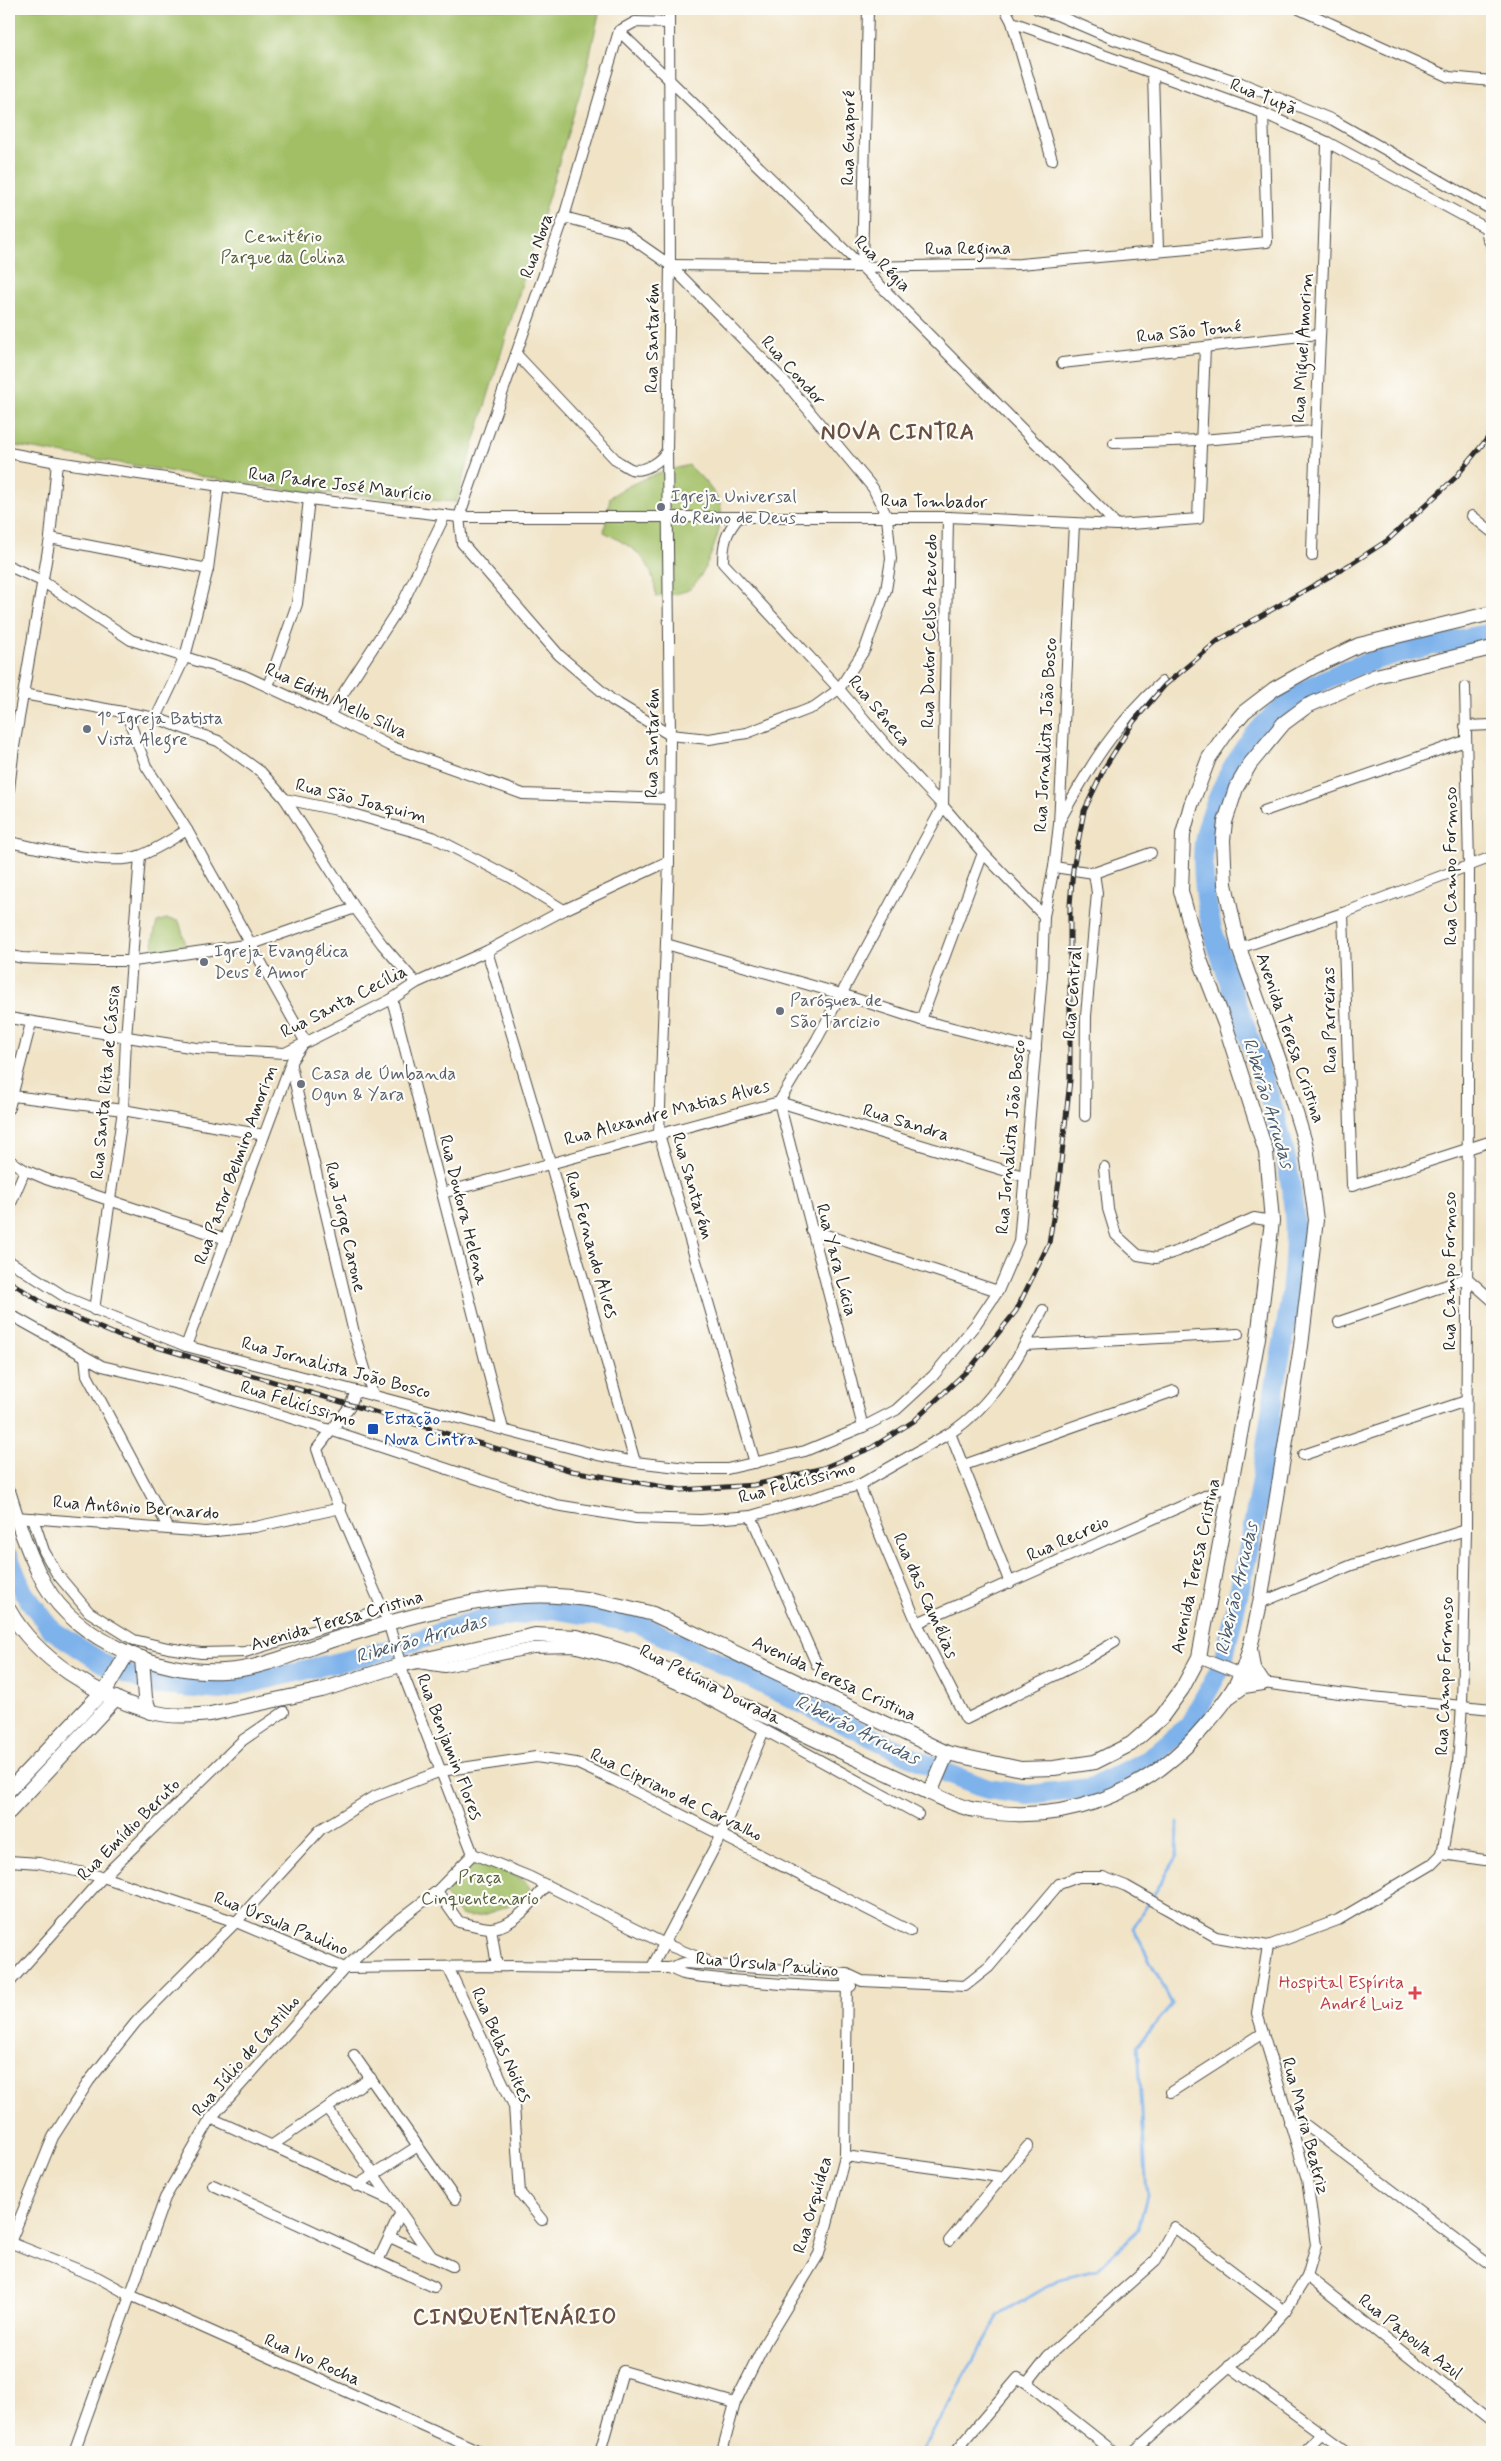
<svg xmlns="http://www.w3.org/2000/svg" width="1501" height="2461" font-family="Mynerve,sans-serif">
<rect width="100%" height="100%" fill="#fdfcf7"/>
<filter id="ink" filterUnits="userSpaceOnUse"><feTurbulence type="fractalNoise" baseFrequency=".02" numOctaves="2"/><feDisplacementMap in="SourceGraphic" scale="10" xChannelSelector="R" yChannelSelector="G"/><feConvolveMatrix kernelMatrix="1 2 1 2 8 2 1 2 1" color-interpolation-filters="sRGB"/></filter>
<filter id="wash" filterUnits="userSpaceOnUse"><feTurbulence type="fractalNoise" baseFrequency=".0096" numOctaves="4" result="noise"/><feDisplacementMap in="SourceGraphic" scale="20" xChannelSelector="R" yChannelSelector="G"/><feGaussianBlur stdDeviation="1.12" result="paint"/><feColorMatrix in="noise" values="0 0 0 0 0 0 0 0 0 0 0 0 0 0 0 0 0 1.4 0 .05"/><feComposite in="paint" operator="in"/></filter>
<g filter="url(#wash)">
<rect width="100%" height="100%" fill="#f0e3c6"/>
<g fill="#a2bf66" stroke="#667548">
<path d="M9,9h591l-14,64 -130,429 -170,-12 -277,-45z"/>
<path d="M689,465c10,10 29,28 32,43 3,19 -16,69 -31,81 -8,5 -24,6 -34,8 -3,-39 -19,-47 -52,-65l6,-35c25,-17 50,-25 79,-32z"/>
<path d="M166,919l13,2 6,20 -1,10 -30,2 -1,-14 4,-17z"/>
<path d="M475,1863c12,0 53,13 55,26 -8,13 -51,32 -66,27 -6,-2 -8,-6 -12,-11 -4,-5 -7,-9 -8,-17l23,-22z"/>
</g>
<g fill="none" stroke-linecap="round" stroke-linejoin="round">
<path stroke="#7eb2eb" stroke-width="3" d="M921,2452l78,-137 61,-36 36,-9 42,-40 9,-35 -9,-150 34,-41 -39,-76 44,-71 1,-35"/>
<path stroke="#7eb2eb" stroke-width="20" d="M9,1558l14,34 29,38 58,38 47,17 63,5 165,-39 90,-30 77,-12 85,14 300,146 51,20 40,6 62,-7 58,-28 41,-35 30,-54 5,-14c7,-32 15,-64 22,-96 13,-57 20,-117 29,-175 10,-55 23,-113 19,-170 -6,-98 -55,-193 -82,-288 -6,-23 -11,-61 -8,-85 2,-17 10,-36 17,-52 50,-119 158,-135 271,-158"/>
</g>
</g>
<g filter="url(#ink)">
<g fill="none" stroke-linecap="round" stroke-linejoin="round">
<g stroke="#494742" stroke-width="12">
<g id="minor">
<path d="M669,9l1,256 -3,185 3,285 -1,126 -10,273 96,329"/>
<path d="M1005,9l7,13 251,91 64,29 159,86 2,11 4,6"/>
<path d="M1037,9l20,6 56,24 128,44 92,37 159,90"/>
<path d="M1299,9l150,68 43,4"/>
<path d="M1012,22l40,138"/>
<path d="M619,31l243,236 255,258"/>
<path d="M1153,73l5,178"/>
<path d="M564,217l60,16 46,32 116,118 87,105 14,29 4,42 -5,31 -21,59 -26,40 -25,18 -67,26 -38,6 -39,-4 -58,-35 -53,-45 -97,-112 -3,-26 105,-300 55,-186 16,-9 33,1"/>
<path d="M670,265l192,2 158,-3 247,-22 -4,-129"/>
<path d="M862,267l6,-258"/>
<path d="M516,354l101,107c4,2 9,6 14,8 12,4 31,-8 36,-19"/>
<path d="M1062,363l257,-29"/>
<path d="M1114,443l87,-3 113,-9"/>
<path d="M9,453l48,9 252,37 150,18h489l169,8 81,-6 7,-172"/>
<path d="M1472,516l20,16"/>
<path d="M739,517c-13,15 -16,26 -16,46l116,126 53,63 51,54 40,47 61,63"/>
<path d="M50,538l158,31"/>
<path d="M1312,556c3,-138 12,-276 15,-414"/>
<path d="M9,566l33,15 89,59 114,36 84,39 63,32 131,47 146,5"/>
<path d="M268,686l29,-82 12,-105"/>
<path d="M23,694l133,24 62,23 43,31 24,27 70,109 27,36 34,39"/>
<path d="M126,712l20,54 41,64 118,211 -13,19 -106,286"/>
<path d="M329,715l75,-115 41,-85"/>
<path d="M156,718l29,-61 23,-88 11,-84"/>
<path d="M1465,726l27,-1"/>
<path d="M9,789l5,-42 36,-209 7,-76"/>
<path d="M285,799l57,12 91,26 77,40 54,33"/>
<path d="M1264,811l201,-70"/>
<path d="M1060,820c29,-53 56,-97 102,-138"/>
<path d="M9,842c32,6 100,25 130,14 17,-6 33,-17 48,-26"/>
<path d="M1054,867l40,6 57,-20"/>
<path d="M1343,913l9,273 140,-45"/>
<path d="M666,944l175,50 80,26 115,29"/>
<path d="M1239,948l104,-35 149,-56"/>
<path d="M487,951l63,211 85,300"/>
<path d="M9,955l13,3 72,3h40l118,-17 103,-36"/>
<path d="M392,999l111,430"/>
<path d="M9,1018l187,30 89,5 107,-54 24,-16 71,-32 77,-41 105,-49"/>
<path d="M921,1020l62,-167"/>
<path d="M291,1066l63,267 19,62"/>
<path d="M13,1096l110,14 141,25"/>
<path d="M779,1102l84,325"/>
<path d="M779,1102l244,74"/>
<path d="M9,1108l22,-85"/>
<path d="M1085,1116l1,-100 11,-123 -3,-20"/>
<path d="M9,1160l16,10 21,9 180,60"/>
<path d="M1104,1167l4,42 8,26 22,20 18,3 22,-7 76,-33 18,3"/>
<path d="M442,1193l337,-91 38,-63 126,-233 5,-289"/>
<path d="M9,1208l16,-38"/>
<path d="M811,1230l187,61"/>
<path d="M9,1261l58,37 119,48 412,109 37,7 60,7h32l78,-18 58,-24 33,-17 37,-34 43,-52 22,-33 21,-49 23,-267 2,-59 10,-49 5,-43 15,-300"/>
<path d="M94,1310l29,-200 3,-72 14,-182"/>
<path d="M9,1314l93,52 80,19 148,45 226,75 80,13 65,2 50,-4 108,-31 91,-52c44,-28 70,-78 93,-123"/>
<path d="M1339,1322l128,-44 25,22"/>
<path d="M1025,1345l213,-11"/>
<path d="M85,1357l2,18 82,154"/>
<path d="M356,1391l-6,15 -33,43 11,33 60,140 17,57 68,175"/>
<path d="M950,1433l60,150"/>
<path d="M1303,1455l163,-54"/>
<path d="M964,1465l210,-74"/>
<path d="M859,1485l58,138 49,96 114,-56 35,-21"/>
<path d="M751,1516l66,149"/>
<path d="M16,1517l190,15 49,-5 86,-19"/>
<path d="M33,1518l11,33 13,23 32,38 45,28 34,8 33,5 44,-1 138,-43"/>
<path d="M1260,1603l92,-38 114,-35"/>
<path d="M917,1623l315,-139"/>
<path d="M1199,1657l64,26 99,13 130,13"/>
<path d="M418,1663l27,4 88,-19 40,-1 50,13 70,31 225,123"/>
<path d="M473,1854l57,23 135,67 40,16"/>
<path d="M1442,1854l16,-91 4,-58 4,-175 3,-664 -4,-179"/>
<path d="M1442,1854l50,7"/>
<path d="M9,1861l30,2 64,14 133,45 109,46 152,-2 172,2 15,-5 163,11 15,7 103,5 24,-19 70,-83 19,-7h25l23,9 90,51 52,9 70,-26 93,-55 11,-11"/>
<path d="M437,1891l22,31c10,2 22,6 32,6 23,-1 42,-26 55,-43"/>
<path d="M491,1928l6,38"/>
<path d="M448,1967l66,139 6,87 22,27"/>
<path d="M652,1967l69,-132 43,-105"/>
<path d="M669,1968c5,2 10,4 14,6 16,4 158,16 168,12"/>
<path d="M9,1983l94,-106 140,-137 41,-28"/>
<path d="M354,2055l101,144"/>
<path d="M1171,2092l92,-59"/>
<path d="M327,2108l105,149"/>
<path d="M211,2118l180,82"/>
<path d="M1289,2123l18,3 185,140"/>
<path d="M271,2146l100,-68"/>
<path d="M845,2156l155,21"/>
<path d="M213,2185l165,76"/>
<path d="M356,2186l62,-40"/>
<path d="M400,2214l-22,47 56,26"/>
<path d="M390,2237l62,29"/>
<path d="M949,2241l79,-95"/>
<path d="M9,2242l88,35 33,18 352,157"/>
<path d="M9,2245l44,-108 36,-56 47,-59 100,-100 85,-93 52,-32 68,-26 95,-14 40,6 39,18 295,150"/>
<path d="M1307,2276l185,147"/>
<path d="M1229,2366l118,86"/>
<path d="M1027,2383l21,-27 108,-96 18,-33 111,84"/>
<path d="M74,2452l91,-254 46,-80 134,-150 45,-41 47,-36 36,-37"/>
<path d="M600,2452l23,-81 112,32"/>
<path d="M722,2452l13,-49 31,-62 53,-87 26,-98 2,-182"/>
<path d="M955,2452l63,-74 9,5 87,69"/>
<path d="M1133,2452l124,-110 28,-31 22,-35 9,-31 -9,-66 -50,-166 11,-67"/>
<path d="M1303,2452l19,-19"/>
</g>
</g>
<g stroke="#494742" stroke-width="16">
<g id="major">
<path d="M9,1494c9,30 20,62 36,91 32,56 116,90 179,86 37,-2 74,-19 108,-31 60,-19 129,-39 191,-44 47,-3 85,6 130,18l294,139 74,16 33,-1 41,-6 36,-18 30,-26 21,-29 17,-32 59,-319 14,-117 -6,-69 -41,-128 -25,-64 -19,-69 2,-57 8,-29 18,-47 18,-26 17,-20 30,-23 39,-22 46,-22 133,-32"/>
<path d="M9,1610c27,49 87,85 140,101 18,6 43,5 61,3l112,-24 78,-25 135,-30 42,2 58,18 295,138c14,6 30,15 46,17 86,16 171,-15 227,-82 14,-16 31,-36 39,-56 9,-22 13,-46 18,-69l41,-257 15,-126 -10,-74 -22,-72 -45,-126 -14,-64 -2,-44 2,-18 11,-34 14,-24 34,-41 23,-17 69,-30 116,-28"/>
<path d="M142,1658l3,40 5,14"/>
<path d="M1230,1696l14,-10 19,-3 -10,-15 -3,-19"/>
<path d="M9,1790l99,-104 20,-34"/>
<path d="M930,1793l17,-40"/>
<path d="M9,1812l107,-114"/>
</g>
</g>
<use href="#minor" stroke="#fff" stroke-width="10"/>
<use href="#major" stroke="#fff" stroke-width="14"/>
<g stroke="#2b2b2b" stroke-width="5">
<path id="rail" d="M9,1281l37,24 71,30 455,136 109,19 73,-5 69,-17 48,-20 43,-27 58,-55 44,-55 33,-68 10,-62 11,-101v-175l3,-36 11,-58 21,-44 29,-46 31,-36 54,-45 132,-76 37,-24 67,-62 32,-39 5,-10"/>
</g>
<use href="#rail" stroke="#fdfcf7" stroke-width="3" stroke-dasharray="9" stroke-linecap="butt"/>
</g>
</g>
<g fill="#6b7280" stroke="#fdfcf7" stroke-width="2">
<circle cx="661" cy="507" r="5"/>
<circle cx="87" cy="729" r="5"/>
<circle cx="204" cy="962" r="5"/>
<circle cx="780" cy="1011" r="5"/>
<circle cx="301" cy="1084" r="5"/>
</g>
<rect fill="#1a4fb4" stroke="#fdfcf7" stroke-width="2" x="367" y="1423" width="12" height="12" rx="2.5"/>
<path fill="#e0444e" stroke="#fdfcf7" stroke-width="2" d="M1412.5 1985.5h5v5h5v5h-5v5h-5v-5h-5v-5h5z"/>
<g text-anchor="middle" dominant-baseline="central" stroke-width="4.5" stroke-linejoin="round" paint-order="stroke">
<g font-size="18" fill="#2b2b2b" stroke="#fdfcf7">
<text transform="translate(1263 97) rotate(22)">Rua Tupã</text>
<text transform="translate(849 138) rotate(-89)">Rua Guaporé</text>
<text transform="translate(537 246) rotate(-71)">Rua Nova</text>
<text transform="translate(968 249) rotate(-1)">Rua Regina</text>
<text transform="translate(882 264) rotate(45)">Rua Régia</text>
<text transform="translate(1189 332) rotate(-6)">Rua São Tomé</text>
<text transform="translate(653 338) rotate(-89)">Rua Santarém</text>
<text transform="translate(1303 348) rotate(-87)">Rua Miguel Amorim</text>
<text transform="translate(793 371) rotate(48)">Rua Condor</text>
<text transform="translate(340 485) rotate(7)">Rua Padre José Maurício</text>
<text transform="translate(934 502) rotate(1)">Rua Tombador</text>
<text transform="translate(930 631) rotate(-89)">Rua Doutor Celso Azevedo</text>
<text transform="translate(336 701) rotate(25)">Rua Edith Mello Silva</text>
<text transform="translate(879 711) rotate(50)">Rua Sêneca</text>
<text transform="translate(1046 735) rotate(-87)">Rua Jornalista João Bosco</text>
<text transform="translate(653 743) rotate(-89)">Rua Santarém</text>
<text transform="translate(361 801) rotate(14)">Rua São Joaquim</text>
<text transform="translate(1451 866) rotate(-90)">Rua Campo Formoso</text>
<text transform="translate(1073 993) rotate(-86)">Rua Central</text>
<text transform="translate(344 1002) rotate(-27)">Rua Santa Cecília</text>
<text transform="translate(1330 1020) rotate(-91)">Rua Parreiras</text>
<text transform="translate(1290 1038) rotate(71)">Avenida Teresa Cristina</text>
<text transform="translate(106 1082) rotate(-85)">Rua Santa Rita de Cássia</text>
<text transform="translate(667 1113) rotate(-15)">Rua Alexandre Matias Alves</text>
<text transform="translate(906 1123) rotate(17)">Rua Sandra</text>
<text transform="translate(1011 1137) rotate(-85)">Rua Jornalista João Bosco</text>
<text transform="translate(236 1165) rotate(-70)">Rua Pastor Belmiro Amorim</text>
<text transform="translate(692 1186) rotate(74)">Rua Santarém</text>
<text transform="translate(463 1210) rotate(76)">Rua Doutora Helena</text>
<text transform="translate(345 1227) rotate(77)">Rua Jorge Carone</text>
<text transform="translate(591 1245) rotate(74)">Rua Fernando Alves</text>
<text transform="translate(836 1260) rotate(75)">Rua Yara Lúcia</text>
<text transform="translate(1450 1271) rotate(-90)">Rua Campo Formoso</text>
<text transform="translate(336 1368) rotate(15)">Rua Jornalista João Bosco</text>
<text transform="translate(298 1404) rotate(17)">Rua Felicíssimo</text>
<text transform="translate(797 1483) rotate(-15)">Rua Felicíssimo</text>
<text transform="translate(136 1508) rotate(4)">Rua Antônio Bernardo</text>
<text transform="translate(1068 1539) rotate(-24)">Rua Recreio</text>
<text transform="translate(1196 1566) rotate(-78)">Avenida Teresa Cristina</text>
<text transform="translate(925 1596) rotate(66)">Rua das Camélias</text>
<text transform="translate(337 1621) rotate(-16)">Avenida Teresa Cristina</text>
<text transform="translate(1445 1676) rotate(-88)">Rua Campo Formoso</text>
<text transform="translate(834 1679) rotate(25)">Avenida Teresa Cristina</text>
<text transform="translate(710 1685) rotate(27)">Rua Petúnia Dourada</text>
<text transform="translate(449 1747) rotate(69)">Rua Benjamin Flores</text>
<text transform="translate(676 1795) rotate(26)">Rua Cipriano de Carvalho</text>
<text transform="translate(129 1830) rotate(-45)">Rua Emídio Beruto</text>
<text transform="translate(281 1924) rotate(22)">Rua Úrsula Paulino</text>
<text transform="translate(767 1965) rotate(5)">Rua Úrsula Paulino</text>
<text transform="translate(501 2045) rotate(66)">Rua Belas Noites</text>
<text transform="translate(246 2056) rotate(-49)">Rua Júlio de Castilho</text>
<text transform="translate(1305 2126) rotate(75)">Rua Maria Beatriz</text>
<text transform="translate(813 2205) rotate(-74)">Rua Orquídea</text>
<text transform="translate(1410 2337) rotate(38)">Rua Papoula Azul</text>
<text transform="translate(312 2360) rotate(24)">Rua Ivo Rocha</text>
</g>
<g font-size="18" fill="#555f40" stroke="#fdfcf7">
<text x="283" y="237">Cemitério<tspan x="283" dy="21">Parque da Colina</tspan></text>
<text x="480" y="1878">Praça<tspan x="480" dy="21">Cinquentenario</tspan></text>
</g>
<g font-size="18" fill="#5b616d" stroke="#fdfcf7" text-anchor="start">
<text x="671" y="497">Igreja Universal<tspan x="671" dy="21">do Reino de Deus</tspan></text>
<text x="97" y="719">1º Igreja Batista<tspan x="97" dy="21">Vista Alegre</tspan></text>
<text x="214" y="952">Igreja Evangélica<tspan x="214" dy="21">Deus é Amor</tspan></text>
<text x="790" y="1001">Paróquea de<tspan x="790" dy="21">São Tarcizio</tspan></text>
<text x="311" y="1074">Casa de Úmbanda<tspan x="311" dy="21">Ogun &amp; Yara</tspan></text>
</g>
<g font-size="18" fill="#164399" stroke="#fdfcf7" text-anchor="start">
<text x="384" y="1419">Estação<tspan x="384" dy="21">Nova Cintra</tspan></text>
</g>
<g font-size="18" fill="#be3a42" stroke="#fdfcf7" text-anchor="end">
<text x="1404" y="1983">Hospital Espírita<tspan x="1404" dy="21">André Luiz</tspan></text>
</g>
<g font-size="19" font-style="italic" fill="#485a6e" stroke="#fdfcf7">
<text transform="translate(1268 1103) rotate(73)">Ribeirão Arrudas</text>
<text transform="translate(1237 1589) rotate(-77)">Ribeirão Arrudas</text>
<text transform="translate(421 1639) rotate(-16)">Ribeirão Arrudas</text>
<text transform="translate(857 1730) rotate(26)">Ribeirão Arrudas</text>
</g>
<g font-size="22" font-weight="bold" letter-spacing="1" fill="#694f42" stroke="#fdfcf7">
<text x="898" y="433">NOVA CINTRA</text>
<text x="515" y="2318">CINQUENTENÁRIO</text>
</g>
</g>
<rect width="1501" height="2461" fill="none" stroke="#fdfcf7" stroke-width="30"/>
</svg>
